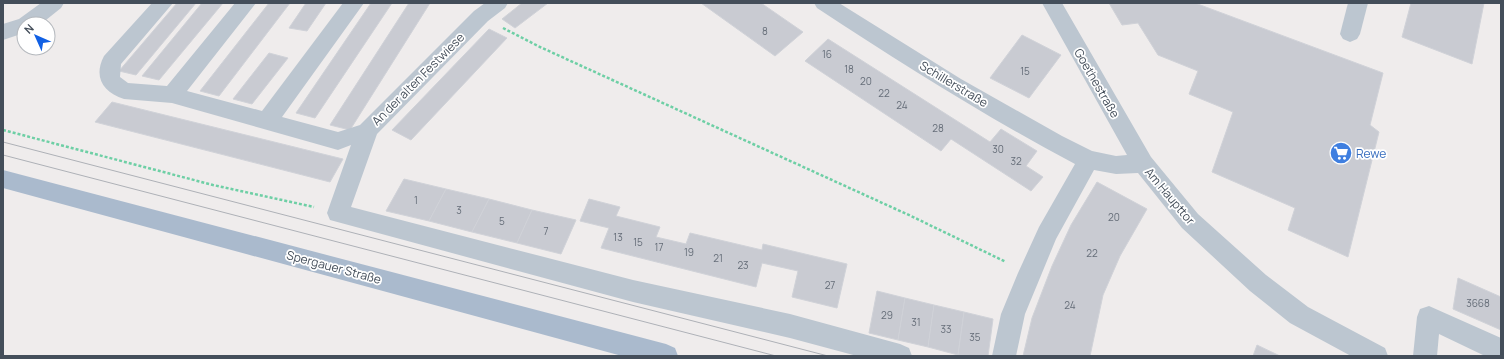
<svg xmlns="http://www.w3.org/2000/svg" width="1504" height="359" font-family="Manrope,sans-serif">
<rect width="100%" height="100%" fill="#efecec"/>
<g fill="#c9cbd2" stroke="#d0d2d8">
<path d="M177,3h19l-60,72 -17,-4z"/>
<path d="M202,3h21l-64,77 -17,-4z"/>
<path d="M269,3h21l-71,93 -19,-5z"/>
<path d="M306,3h20l-19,28 -18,-3z"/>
<path d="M371,3h21l-77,115 -19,-5z"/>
<path d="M409,3h21l-80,127 -20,-5z"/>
<path d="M522,3h26l-33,25 -13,-9z"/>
<path d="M701,3h60l42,29 -28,24z"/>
<path d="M1109,3h86l188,70 -13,52 9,7 -31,125 -60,-27 7,-22 -83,-36 21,-60 -44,-18 9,-23 -40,-16 -20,-32 -16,2z"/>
<path d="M1411,3h73l-12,61 -70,-27z"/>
<path d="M489,29l18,9 -96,102 -19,-10z"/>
<path d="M1022,35l39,20 -32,43 -39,-20z"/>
<path d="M828,39l162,103 11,-13 36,22 -11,15 17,11 -12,14 -80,-52 -10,12 -136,-90z"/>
<path d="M269,53l19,5 -36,46 -19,-5z"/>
<path d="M112,102l231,57 -13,23 -235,-60z"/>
<path d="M404,179l42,10 -17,32 -43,-10z"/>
<path d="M1097,182l50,27 -27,47 -17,39 -13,61h-67l9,-38 20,-52 19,-41z"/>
<path d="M446,189l43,10 -17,33 -43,-11z"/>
<path d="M489,199l43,11 -15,33 -45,-11z"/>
<path d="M589,199l31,8 -4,9 44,11 -4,10 30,7 4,-11 72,17 1,-6 84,20 -10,44 -45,-11 6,-26 -36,-8 -6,24 -155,-39 8,-20 -29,-7z"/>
<path d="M532,210l44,10 -15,34 -44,-11z"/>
<path d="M1458,278l43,19v33l-48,-21z"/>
<path d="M877,291l28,7 -7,42 -29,-7z"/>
<path d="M905,298l29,7 -6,42 -30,-7z"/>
<path d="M934,305l30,7 -6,43 -30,-8z"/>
<path d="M964,312l29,7 -5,37 -30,-1z"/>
<path d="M1257,345l23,11h-27z"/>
</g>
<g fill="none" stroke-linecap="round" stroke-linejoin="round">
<g stroke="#6ecfa5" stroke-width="2.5" stroke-dasharray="3 2" stroke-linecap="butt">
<path d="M503,28l37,19 371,169 95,46"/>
<path d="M3,130l210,55 101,22"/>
</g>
<g fill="#bcc6d0" fill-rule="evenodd">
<path d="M41,3h23l-3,5 -20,16h-17v9l-21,7v-16l16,-5z"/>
<path d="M152,3h21l-52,61 -1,13 8,6 39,3 68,-83h21l-69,88 75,20 81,-108h21l-82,114 56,15 22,-7 114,-114 11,-8h23l-3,5 -17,13 -111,113 -26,73 282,73 157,34 110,30 9,4 3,8h-55l-67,-18 -157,-36 -303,-82 -3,-7 24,-68 -13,5 -166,-47 -48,-4c-21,-7 -31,-22 -20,-43z"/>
<path d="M814,3h25l122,76 101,57 30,15 24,5 11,-1 -85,-152h20l89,154 47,57 68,61 42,32 77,41 3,8h-37l-61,-33 -40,-32 -68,-63 -44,-55 -22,1 -22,-4 -38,69 -14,34 -17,41 -9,42h-24l9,-42 17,-41 21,-46 36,-63c-89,-47 -174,-101 -258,-156z"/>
<path d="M1348,3h20l-8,31 -3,5 -7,3 -7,-3 -3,-5z"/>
<path d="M1429,306l72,32v18h-16l-46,-22 -2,22h-24l4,-39 3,-8z"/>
</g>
<path fill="#aabacd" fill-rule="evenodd" d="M3,170l663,174 9,4 3,8h-56l-619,-168z"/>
<g stroke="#aeb1b7" stroke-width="1">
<path d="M3,142l825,214"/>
<path d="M3,155l773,201"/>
</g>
</g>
<defs>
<g id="supermarket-disc" transform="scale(1.15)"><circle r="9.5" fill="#3f7fe0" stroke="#fff"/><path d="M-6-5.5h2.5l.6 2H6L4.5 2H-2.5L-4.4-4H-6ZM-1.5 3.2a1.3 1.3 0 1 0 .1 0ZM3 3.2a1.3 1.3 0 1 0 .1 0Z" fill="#fff"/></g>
</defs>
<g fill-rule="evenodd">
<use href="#supermarket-disc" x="1341" y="153"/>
</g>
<g text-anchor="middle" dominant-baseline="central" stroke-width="3.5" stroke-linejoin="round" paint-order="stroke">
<g font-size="10" fill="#656d78">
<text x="765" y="31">8</text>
<text x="827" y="54">16</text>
<text x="849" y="69">18</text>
<text x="1025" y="71">15</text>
<text x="866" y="81">20</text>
<text x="884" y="93">22</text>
<text x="902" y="105">24</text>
<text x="938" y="128">28</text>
<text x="998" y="149">30</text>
<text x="1016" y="161">32</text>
<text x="416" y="200">1</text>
<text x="459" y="210">3</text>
<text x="1114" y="217">20</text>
<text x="502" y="221">5</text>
<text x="546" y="231">7</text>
<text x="618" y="237">13</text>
<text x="638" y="242">15</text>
<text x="659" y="247">17</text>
<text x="689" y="252">19</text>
<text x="1092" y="253">22</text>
<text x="718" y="258">21</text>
<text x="743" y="265">23</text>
<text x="830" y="285">27</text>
<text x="1478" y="303">3668</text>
<text x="1070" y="305">24</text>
<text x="887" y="315">29</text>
<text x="916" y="322">31</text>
<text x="946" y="329">33</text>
<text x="975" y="337">35</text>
</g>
<g font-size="12" fill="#444e5a" stroke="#fff">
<text transform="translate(418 79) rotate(-45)">An der alten Festwiese</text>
<text transform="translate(1097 83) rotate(60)">Goethestraße</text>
<text transform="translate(954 84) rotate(31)">Schillerstraße</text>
<text transform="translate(1170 196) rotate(50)">Am Haupttor</text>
<text transform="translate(334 267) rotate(15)">Spergauer Straße</text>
</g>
<g font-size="12" fill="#366cbe" stroke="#fff" text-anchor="start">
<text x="1356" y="153">Rewe</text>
</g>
</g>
<rect width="1504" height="359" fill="none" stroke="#444e5a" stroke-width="8"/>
<g transform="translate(36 36) rotate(315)"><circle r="19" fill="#ffffff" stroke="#b4b8bd"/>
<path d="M0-3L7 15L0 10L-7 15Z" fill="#1160e4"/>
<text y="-6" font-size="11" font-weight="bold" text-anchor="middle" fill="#444e5a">N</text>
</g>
</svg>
